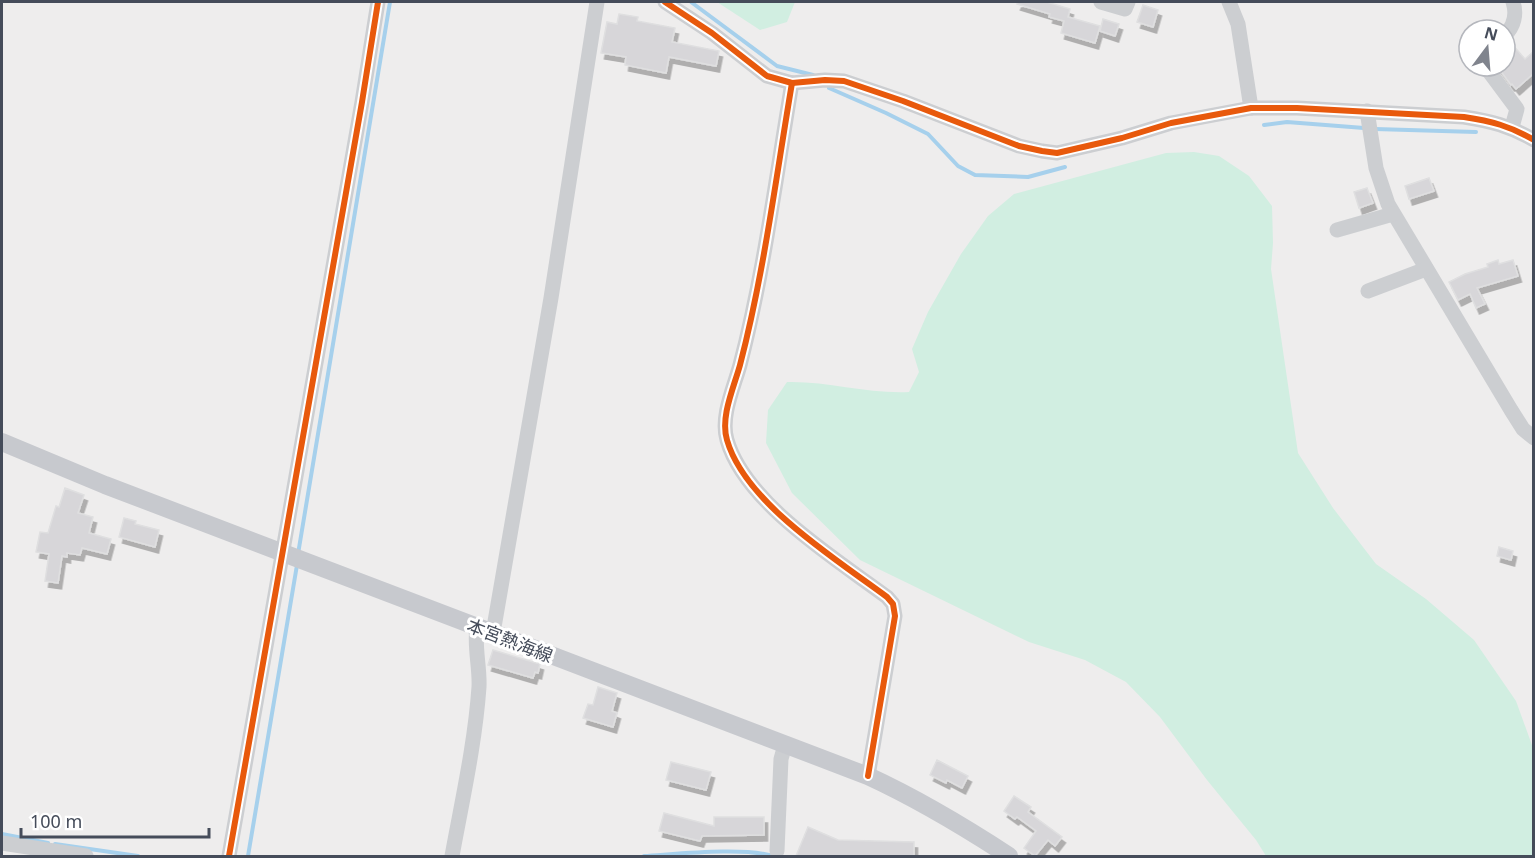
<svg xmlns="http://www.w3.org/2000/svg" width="1535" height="858" font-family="'Noto Sans','Noto Sans JP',sans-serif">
<defs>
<filter id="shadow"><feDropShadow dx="3.5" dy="6" stdDeviation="0" flood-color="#0004"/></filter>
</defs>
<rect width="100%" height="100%" fill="#eeeded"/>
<g fill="#d1eee1">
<path d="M717,2h78l-8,20 -27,8z"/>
<path d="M1194,152l25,4 30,20 23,30 1,37 -2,26 27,184 35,55 43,56 50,35 48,41 42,61 17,47v108h-267l-10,-16 -49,-60 -47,-63 -34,-35 -41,-22 -56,-18 -169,-82 -68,-67 -26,-50 2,-33 19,-28c41,-1 81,12 122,10l10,-20 -7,-23 16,-37 33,-58 27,-38 26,-22 152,-41z"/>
</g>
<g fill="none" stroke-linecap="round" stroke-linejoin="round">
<g stroke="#a6d0ec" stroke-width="4">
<path d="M691,2l86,64 36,9"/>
<path d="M829,88l57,25 42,21 30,32 17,9 53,2 37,-10"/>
<path d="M1264,125l23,-3 77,6"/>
<path d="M1375,129l101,3"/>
<path d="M298,554l92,-552"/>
<path d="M2,834l46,9"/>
<path d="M55,844l83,12"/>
<path d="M248,856l49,-291"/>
<path d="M644,856c34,-2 99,-9 129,0"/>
</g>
</g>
<g fill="#d7d6d9" stroke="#dfdfe0" stroke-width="1.5" filter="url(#shadow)">
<path d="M1018,2h29l23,7 -2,8 32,9 -5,17 -34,-10 3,-12 -15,-4 1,-3 -33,-10z"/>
<path d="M1143,5l15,5 -5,17 -16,-5z"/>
<path d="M619,14l19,3 -1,4 38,7 -3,14 47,9 -3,15 -47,-9 -3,16 -41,-8 1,-8 -25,-4 6,-31 10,2z"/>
<path d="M1103,19l16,5 -4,12 -15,-5z"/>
<path d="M1511,43l14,16 8,-7v22l-17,15 -4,-5 -1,1 -14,-19h8v-21z"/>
<path d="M1429,178l5,13 -25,8 -4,-13z"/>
<path d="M1367,188l6,15 -14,5 -5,-16z"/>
<path d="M1498,260l1,4 14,-4 5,16 -41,12 8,16 -9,4 -6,-14 -12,6 -9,-18 16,-8 23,-7 -1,-3z"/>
<path d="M65,488l19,7 -6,18 15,4 -4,16 22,6 -4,15 -25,-6 -2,7 -13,-2v4l-5,-1 -4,27 -13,-2 4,-27 -13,-2 4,-20 8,1 8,-27 3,1z"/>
<path d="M124,518l12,3 -1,3 24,6 -4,17 -36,-10z"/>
<path d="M1499,547l14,4 -2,9 -14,-4z"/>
<path d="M493,650l47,14 -2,9 -3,-1 -2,6 -45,-13z"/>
<path d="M598,687l19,6 -5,18 5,2 -4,14 -30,-9 5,-14 5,1z"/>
<path d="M937,760l31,16 -6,12 -15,-8 -1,3 -16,-8z"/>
<path d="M671,762l40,10 -5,18 -40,-10z"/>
<path d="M1014,796l17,11 -3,5 34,25 -7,9 -7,-6 -13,16 -11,-8 12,-17 -19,-14 -2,2 -11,-8z"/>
<path d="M664,813l50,13v-9h50v18l-62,1 -2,5 -41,-10z"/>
<path d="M808,827l30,13 76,2v14h-118z"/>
</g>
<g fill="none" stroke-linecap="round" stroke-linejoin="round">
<g stroke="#ccced1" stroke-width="15">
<path d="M665,2l47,31 55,43 25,7 33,-3 19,1 59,20 116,45 23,5 15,2 65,-15 49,-15 80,-15h46l167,9c27,4 46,9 70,23"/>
<path d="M1101,2l24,7 3,-7"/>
<path d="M1229,2l9,22 13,84"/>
<path d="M1505,35c9,-9 12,-21 8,-33"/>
<path d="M1485,66l32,43 -5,18"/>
<path d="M792,83c-16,94 -28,190 -52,282 -6,22 -20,52 -13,75 18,63 109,119 160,157l6,7 2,12 -27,160"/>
<path d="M1367,111l9,57 12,36 123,206 12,19 11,9"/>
<path d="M1337,230l56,-16"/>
<path d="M1368,291l58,-22"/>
<path d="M493,633l58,-335 46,-296"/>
<path d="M2,843l84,13"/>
<path d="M777,851l4,-92 4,-14"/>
<path d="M229,856l133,-754 16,-100"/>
<path d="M452,856c10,-55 23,-112 27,-169 1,-20 -5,-40 -2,-60"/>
</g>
<path stroke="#c7c9ce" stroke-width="18" d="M2,442l103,43 763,291c50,23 95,50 141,80"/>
<g stroke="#fff" stroke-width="10">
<g id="cycleway">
<path d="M665,2l47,31 55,43 25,7 33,-3 19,1 59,20 116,45 23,5 15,2 65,-15 49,-15 80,-15h46l167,9c27,4 46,9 70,23"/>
<path d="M792,83c-16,94 -28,190 -52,282 -6,22 -20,52 -13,75 18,63 109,119 160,157l6,7 2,12 -27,160"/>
<path d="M229,856l133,-754 16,-100"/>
</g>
</g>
<use href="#cycleway" stroke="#e8590c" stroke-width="6"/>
</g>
<g text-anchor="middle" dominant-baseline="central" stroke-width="6" stroke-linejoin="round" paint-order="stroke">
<g font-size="18" fill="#454c5a" stroke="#fff">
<text transform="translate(510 640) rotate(21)">本宮熱海線</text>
</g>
</g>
<rect width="1535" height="858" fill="none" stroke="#454c5a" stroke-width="6"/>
<g transform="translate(1487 48) rotate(16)"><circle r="28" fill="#ffffff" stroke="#b5b7bd" stroke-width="1.5"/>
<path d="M0-4.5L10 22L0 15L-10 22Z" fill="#80848d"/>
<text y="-9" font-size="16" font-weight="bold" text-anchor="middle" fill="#454c5a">N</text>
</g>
<path d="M21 828v9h188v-9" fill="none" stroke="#454c5a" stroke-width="3"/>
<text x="30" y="828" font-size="18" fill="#454c5a" stroke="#ffffff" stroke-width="4.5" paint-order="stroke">100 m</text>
</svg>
